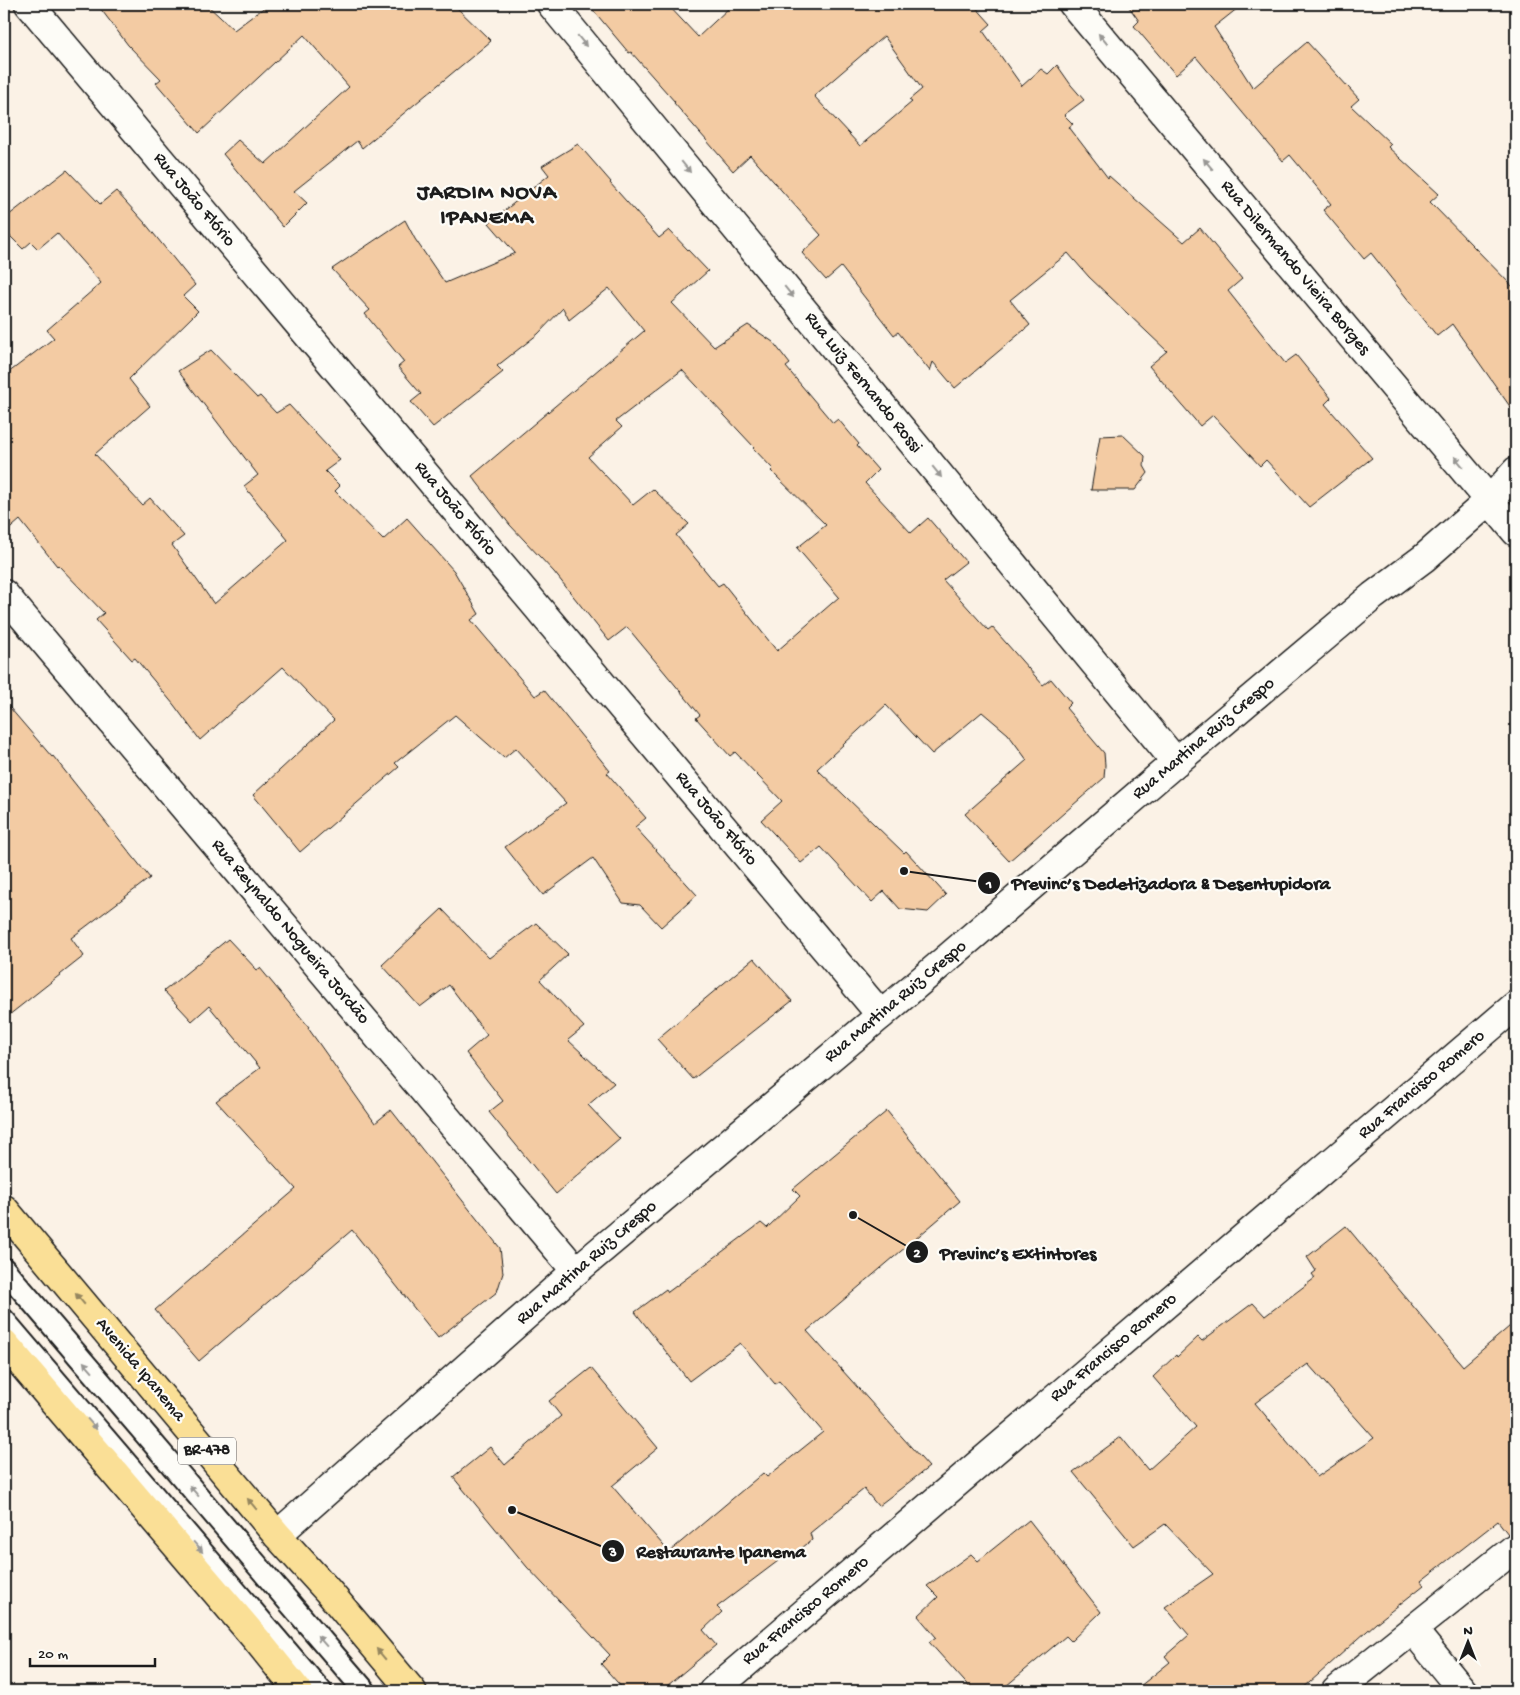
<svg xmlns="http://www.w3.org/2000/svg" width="1520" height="1695" font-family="'Gochi Hand',sans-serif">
<rect width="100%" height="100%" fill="#fbf2e6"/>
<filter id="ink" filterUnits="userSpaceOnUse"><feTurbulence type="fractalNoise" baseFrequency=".02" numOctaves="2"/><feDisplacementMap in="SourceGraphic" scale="10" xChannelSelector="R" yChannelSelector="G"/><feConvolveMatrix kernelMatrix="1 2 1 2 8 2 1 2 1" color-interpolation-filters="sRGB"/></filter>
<g filter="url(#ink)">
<g fill="#f3cba3" stroke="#1c1c1c" fill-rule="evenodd">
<path d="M97,4h109l28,26 35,-26h184l38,37 -129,107 -5,-7 -63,50 13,12 -24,24 -60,-73 15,-14 27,24 84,-77 -45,-52 -105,98 -43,-50 5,-4 -33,-34z"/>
<path d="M588,4h79l31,33 32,-30 85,2 -3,-5h161l18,20 -8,7 39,55 19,-17 7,5 9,-9 14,20 13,15 -20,15 9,9 -4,3 39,51 1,-2 75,66 16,-14 42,51 -14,12 57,72 11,-8 35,43 -6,6 47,54 -63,49 -43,-47 -6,6 -47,-51 -13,11 -51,-60 18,-15 -78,-74 -21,-24 -58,47 20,25 -75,63 -22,-26 -3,9 -32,-39 -4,3 -53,-68 -15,13 -24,-27 19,-18 -71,-80 -17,16 -59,-68 1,-1 -44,-50 -2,1zM884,36l38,53 -13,11 3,2 -52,44 -46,-50z"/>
<path d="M1127,4h116l-29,23 39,61 54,-46 52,57 -8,7 40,38 -3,3 51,47 -9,8 86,88v125l-64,-91 -15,12 -66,-83 -7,6 -41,-49 8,-6 -41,-49 -7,6 -87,-104 -20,18 -42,-49 5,-5z"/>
<path d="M578,144l33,38 -1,1 49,55 10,-8 39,41 -36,32 42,44 34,-22 25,17 17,22 -4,3 47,56 5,-4 21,25 -2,2 21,24 -13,13 46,50 17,-15 38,44 -23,18 45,50 4,-3 51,58 8,-6 20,24 -5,5 38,45 1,12 -1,13 -95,83 -44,-47 62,-54 -19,-26 -26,-22 -50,42 -46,-49 -69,64 87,84 2,-2 40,44 -18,17 -28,-3 -16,-18 -12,11 -51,-55 -20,16 -40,-43 21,-19 -47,-49 -5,4 -34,-38 4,-3 -73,-88 -18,14 -55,-69 -44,-47 -38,-49 172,-145 -35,-43 -40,32 -6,-12 -25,26 -41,32 6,6 -70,55 -22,-25 10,-8 -23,-27 6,-5 -39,-48 5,-4 -38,-41 73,-49 10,19 30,44 70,-30 -26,-30 60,-48 -7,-9zM682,370l72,77 -1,1 20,21 -2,2 55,54 -29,23 42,49 -62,54 -54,-68 -5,3 -42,-51 13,-11 -36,-35 -20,16 -45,-48 34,-30 -6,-6z"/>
<path d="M67,170l33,34 16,-13 29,32 50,62 -12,11 15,15 -69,68 21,27 -55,48 47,51 8,-7 34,38 -12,9 42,59 74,-64 -44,-54 14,-11 -80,-104 33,-21 46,48 3,-2 16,17 13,-8 51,55 -15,11 15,15 -5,5 48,49 24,-22 47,53 25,43 -8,6 64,76 9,-6 66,81 -3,2 39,45 -11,9 62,68 -36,32 -21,-22 -17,-2 -30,-45 -50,37 -38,-48 61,-44 -50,-55 -12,10 -49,-43 -60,48 4,4 -99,85 -47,-57 81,-75 -51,-53 -83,73 -26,-35 -39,-47 -3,2 -36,-40 8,-7 -46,-48 -1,1 -37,-46 -16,14v-158l50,-38 -7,-8 54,-47 -44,-50 -19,16 -7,-7 -8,7 -19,-19v-11z"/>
<path d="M1123,435l22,21 -1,10 4,7 -13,17h-44l9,-54z"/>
<path d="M4,701l48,56 1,-1 97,122 -79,60 13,18 -80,63z"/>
<path d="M442,909l47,49 47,-35 32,31 -28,26 44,47 -16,13 46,43 -26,22 32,34 -64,55 -67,-82 14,-11 -37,-48 21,-18 -38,-50 -29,22 -38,-42z"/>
<path d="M228,939l29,31 3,-2 49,59 -1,1 67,95 16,-13 109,138 3,25 -6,19 -59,46 -86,-108 -153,131 -44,-51 141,-121 -80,-88 44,-33 -51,-62 -17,15 -28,-30z"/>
<path d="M754,958l38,43 -99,78 -36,-40z"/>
<path d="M887,1111l73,90 -153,130 122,136 -51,39 -14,-17 -54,44 2,7 -19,15 -3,-3 -73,55 5,5 -19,18 13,15 -55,46h-36l-24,-27 9,-9 -83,-88 -74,-90 37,-30 15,18 56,-49 -12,-15 42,-33 67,80 -46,38 57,66 94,-79 4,4 56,-45 -44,-51 -4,3 -35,-41 -51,38 -54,-69 31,-23 2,3 93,-69 6,5 33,-32 -7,-7z"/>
<path d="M1346,1226l117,140 53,-45v211l-8,2 -10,-13 -77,60 3,4 -48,38 -76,68h-166l36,-29 -5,-6 24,-21 -24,-28 48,-33 -48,-50 -31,22 -61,-74 48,-35 27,33 48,-43 -43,-50 23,-22 1,2 21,-20 4,4 51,-38 12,13 50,-38 -3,-4 4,-3 -9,-14zM1308,1364l66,74 -57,39 -62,-74z"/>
<path d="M1029,1520l72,92 -30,29 -5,-5 -66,55h-27l-44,-49 7,-5 -18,-21 20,-19 -11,-11 44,-32 7,7z"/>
</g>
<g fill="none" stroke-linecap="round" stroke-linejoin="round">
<g stroke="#1c1c1c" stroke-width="25">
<g id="lane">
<path d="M4,1269l361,422"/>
<path d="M4,1320l317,371"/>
</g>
</g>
<g stroke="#1c1c1c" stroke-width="31">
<g id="street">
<path d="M29,4l852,1011"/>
<path d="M551,4l625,758"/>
<path d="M1073,4l443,528"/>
<path d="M4,594l572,677"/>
<path d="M277,1535l299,-264 305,-256 295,-253 197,-166 51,-38 66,-58 26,-29"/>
<path d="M1413,1630l50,61"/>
<path d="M713,1691l803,-686"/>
<path d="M1336,1691l180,-144"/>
</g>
</g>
<g stroke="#1c1c1c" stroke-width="31">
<g id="primary">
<path d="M4,1209l273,326 51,56 84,100"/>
<path d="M4,1343l252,296 42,52"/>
</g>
</g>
<use href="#lane" stroke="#fdfcf7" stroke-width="21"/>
<use href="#street" stroke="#fdfcf7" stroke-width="28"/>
<use href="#primary" stroke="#fadf96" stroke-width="28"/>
</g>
<defs><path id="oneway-solid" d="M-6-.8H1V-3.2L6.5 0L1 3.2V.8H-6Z" transform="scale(1.25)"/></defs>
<g fill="#989794">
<use href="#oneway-solid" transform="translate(1103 39) rotate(-130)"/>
<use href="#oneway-solid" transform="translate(582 41) rotate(51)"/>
<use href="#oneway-solid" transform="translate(1208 164) rotate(-130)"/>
<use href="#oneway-solid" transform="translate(686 167) rotate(51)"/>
<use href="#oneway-solid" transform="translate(789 292) rotate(51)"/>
<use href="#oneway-solid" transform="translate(1459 462) rotate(-130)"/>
<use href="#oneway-solid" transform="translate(937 472) rotate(51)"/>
<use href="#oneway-solid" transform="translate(88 1367) rotate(-131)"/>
<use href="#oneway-solid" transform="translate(92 1424) rotate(49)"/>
<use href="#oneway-solid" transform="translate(194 1491) rotate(-131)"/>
<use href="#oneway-solid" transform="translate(198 1547) rotate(49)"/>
<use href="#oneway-solid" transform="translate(322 1641) rotate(-131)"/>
</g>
<g fill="#96875f">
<use href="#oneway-solid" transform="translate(80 1299) rotate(-130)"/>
<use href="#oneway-solid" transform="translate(252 1504) rotate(-130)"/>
<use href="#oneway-solid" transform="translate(381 1654) rotate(-130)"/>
</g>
</g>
<g text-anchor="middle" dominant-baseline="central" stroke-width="4.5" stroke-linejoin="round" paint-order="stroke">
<rect fill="#fdfcf7" stroke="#605f5e" stroke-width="1" x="178" y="1437.5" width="58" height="27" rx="4"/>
<g font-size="16" font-weight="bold" fill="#1c1c1c">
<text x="207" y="1451">BR-478</text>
</g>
<g font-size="18" fill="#1c1c1c" stroke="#fdfcf7">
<text transform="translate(194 200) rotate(50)">Rua João Flório</text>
<text transform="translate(1295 268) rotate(50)">Rua Dilermando Vieira Borges</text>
<text transform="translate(863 383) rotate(51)">Rua Luiz Fernando Rossi</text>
<text transform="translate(455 509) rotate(50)">Rua João Flório</text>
<text transform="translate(1204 739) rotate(-40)">Rua Martina Ruiz Crespo</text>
<text transform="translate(716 819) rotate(50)">Rua João Flório</text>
<text transform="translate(290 932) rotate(50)">Rua Reynaldo Nogueira Jordão</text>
<text transform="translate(896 1002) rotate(-40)">Rua Martina Ruiz Crespo</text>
<text transform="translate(1422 1085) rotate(-40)">Rua Francisco Romero</text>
<text transform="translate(587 1263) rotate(-41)">Rua Martina Ruiz Crespo</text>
<text transform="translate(1114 1348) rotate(-40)">Rua Francisco Romero</text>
<text transform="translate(140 1370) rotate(50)">Avenida Ipanema</text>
<text transform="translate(806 1611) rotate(-40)">Rua Francisco Romero</text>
</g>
<g font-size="22" font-weight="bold" letter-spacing="1" fill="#1c1c1c" stroke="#fdfcf7">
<text x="487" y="194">JARDIM NOVA<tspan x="487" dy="25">IPANEMA</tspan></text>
</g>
</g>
<path fill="none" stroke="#1c1c1c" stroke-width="2" d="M904 871L989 883M853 1215L917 1252M512 1510L613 1551"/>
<g fill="#1c1c1c" stroke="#fdfcf7" stroke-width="2">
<circle cx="904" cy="871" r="5"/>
<circle cx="853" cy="1215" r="5"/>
<circle cx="512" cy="1510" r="5"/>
<circle cx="989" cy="883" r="12"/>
<circle cx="917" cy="1252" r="12"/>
<circle cx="613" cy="1551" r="12"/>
</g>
<g font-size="15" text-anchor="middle" font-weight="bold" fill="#fff">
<text x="989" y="888">1</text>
<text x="917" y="1257">2</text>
<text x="613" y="1556">3</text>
</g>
<g font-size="19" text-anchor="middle" font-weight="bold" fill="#1c1c1c" stroke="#fdfcf7" stroke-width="4.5" stroke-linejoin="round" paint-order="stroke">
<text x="1171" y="889">Previnc’s Dedetizadora &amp; Desentupidora</text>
<text x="1018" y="1259">Previnc’s Extintores</text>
<text x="721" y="1557">Restaurante Ipanema</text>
</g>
<rect width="1520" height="1695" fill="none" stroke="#fdfcf7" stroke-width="20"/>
<rect x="10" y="10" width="1500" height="1675" fill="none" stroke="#1c1c1c" stroke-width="2" filter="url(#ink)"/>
<g transform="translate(1468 1642)" stroke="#fdfcf7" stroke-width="4" paint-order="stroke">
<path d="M0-4L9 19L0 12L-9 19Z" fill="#1c1c1c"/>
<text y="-8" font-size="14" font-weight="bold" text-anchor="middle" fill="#1c1c1c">N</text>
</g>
<path d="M30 1658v8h125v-8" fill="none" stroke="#1c1c1c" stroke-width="2.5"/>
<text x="38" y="1658" font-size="15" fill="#1c1c1c" stroke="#fdfcf7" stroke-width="4" paint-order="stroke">20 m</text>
</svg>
